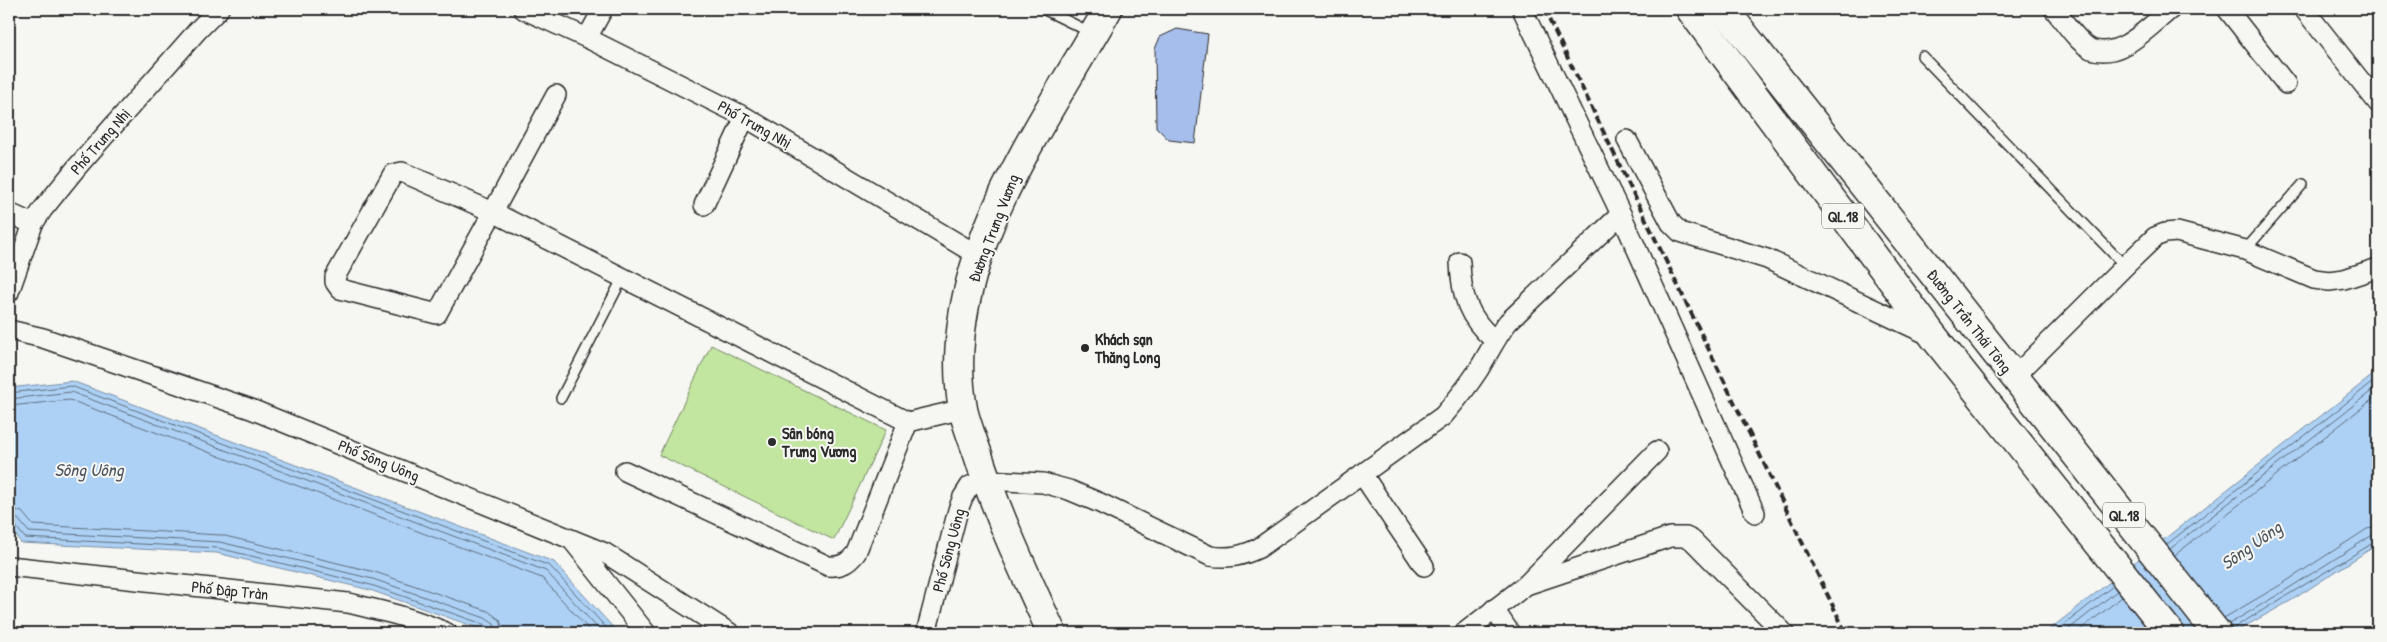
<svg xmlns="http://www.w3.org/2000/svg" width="2387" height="642" font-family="'Patrick Hand',sans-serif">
<rect width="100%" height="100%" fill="#f6f6f2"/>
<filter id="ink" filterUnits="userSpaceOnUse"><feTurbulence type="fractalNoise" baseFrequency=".02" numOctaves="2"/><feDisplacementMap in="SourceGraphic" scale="10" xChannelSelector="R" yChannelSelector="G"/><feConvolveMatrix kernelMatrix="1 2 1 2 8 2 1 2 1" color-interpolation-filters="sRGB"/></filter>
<g filter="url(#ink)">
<path fill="#c2e6a0" stroke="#768866" d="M711,345l175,85 -52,110 -175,-85z"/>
<g fill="#add1f5" stroke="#798fa4">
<path d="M2378,371v173l-86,56 -59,33h-188z"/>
<path d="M72,381l482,181 64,71h-130l-7,-4 -111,-39 -153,-37 -196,-10 -12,-19v-136z"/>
</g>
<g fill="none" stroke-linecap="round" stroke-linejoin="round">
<g stroke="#5f6d7c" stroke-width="1">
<path d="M9,393l62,-7 479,180 61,67"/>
<path d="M9,399l62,-7 475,179 56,62"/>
<path d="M9,406l61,-6 472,178 50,55"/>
<path d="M9,508l13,4 11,13 188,10 154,37 113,39 12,9 4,13"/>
<path d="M9,516l9,3 11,13 191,10 153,37 112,39 9,6 2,9"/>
<path d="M9,522l5,2 11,14 193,10 153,37 112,39 6,4 1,5"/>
<path d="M2166,545l212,-167"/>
<path d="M2170,549l208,-163"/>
<path d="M2175,555l203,-160"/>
<path d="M2224,618l58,-34 85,-55 11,-2"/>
<path d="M2229,624l57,-34 85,-54 7,-2"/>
<path d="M2232,631l3,-4 143,-87"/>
<path d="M2054,633l59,-47"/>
<path d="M2064,633l53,-42"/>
<path d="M2076,633l46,-36"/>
</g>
</g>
<path fill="#a6beec" stroke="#2b2b2b" d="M1177,29l31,5 -13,109 -26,-3 -13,-13 -1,-78 5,-12z"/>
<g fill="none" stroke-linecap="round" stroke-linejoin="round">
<g stroke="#2b2b2b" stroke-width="12">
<g id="service">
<path d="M1043,9l49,24"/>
<path d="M1922,56l203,210"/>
<path d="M2245,250l58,-66"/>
<path d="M561,398l61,-119"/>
</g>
</g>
<g stroke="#2b2b2b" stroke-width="22">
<g id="minor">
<path d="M523,9l64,29 158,79 234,139"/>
<path d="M1522,9l99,205 134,299"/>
<path d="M2054,9c9,11 24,34 37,40 30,11 59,-24 80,-40"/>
<path d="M2227,9l59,75"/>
<path d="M2304,9l74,94"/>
<path d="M587,38l16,-29"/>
<path d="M556,95l-63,117 -91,-40 -9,2 -58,103v5l5,7 97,25 56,-102 415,210"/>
<path d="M1627,140l44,83 9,9 87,27 164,77"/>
<path d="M704,205l41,-88"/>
<path d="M9,213l24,11"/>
<path d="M1460,262c1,33 8,56 34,78"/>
<path d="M9,292l24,-68 10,-15 34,-42 121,-137 21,-21"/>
<path d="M9,330l34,8 208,71 354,144 125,80"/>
<path d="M2014,377l111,-111 30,-29 10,-4 12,-1 68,18 69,29 15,2 15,-2 34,-11"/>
<path d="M625,471l203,95c14,1 20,-3 28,-13l52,-131 55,-13"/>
<path d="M1362,474l62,92"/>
<path d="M572,540l74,93"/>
<path d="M9,566l339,37c34,8 67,15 99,30"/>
<path d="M1526,585l144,-48h16l6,3 92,93"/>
<path d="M1494,609l16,24"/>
<path d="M926,633l32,-123 5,-13 7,-11 16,-6 57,3 26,7 31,13 110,53c19,3 32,0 49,-8l184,-132c13,-15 25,-30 36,-47 10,-16 17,-32 29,-47l113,-108"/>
<path d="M1464,633l62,-48 131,-134"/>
</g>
</g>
<g stroke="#2b2b2b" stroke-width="31">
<path id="primary" d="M1052,633c-27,-59 -55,-119 -75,-181 -5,-14 -11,-29 -14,-43 -26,-144 79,-282 145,-400"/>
</g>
<g stroke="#2b2b2b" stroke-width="31">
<g id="trunk">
<path d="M1690,9l244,328 236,296"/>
<path d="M1724,9l493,624"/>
</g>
</g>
<use href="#service" stroke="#f6f6f2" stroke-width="9"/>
<use href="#minor" stroke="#f6f6f2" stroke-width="19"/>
<use href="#primary" stroke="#f6f6f2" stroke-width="28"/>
<use href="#trunk" stroke="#f6f6f2" stroke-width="28"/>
<path stroke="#2b2b2b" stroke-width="4" stroke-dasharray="8 4" stroke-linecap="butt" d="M1544,9l302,624"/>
</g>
</g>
<g fill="#2b2b2b" stroke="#f6f6f2" stroke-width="2">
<circle cx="1085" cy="348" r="5"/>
<circle cx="772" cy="442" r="5"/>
</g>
<g text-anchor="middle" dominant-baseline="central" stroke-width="4" stroke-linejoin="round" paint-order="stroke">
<g fill="#f6f6f2" stroke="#686867" stroke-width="1">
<rect x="1822" y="203.5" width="42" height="25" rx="4"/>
<rect x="2103" y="502.5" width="42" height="25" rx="4"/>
</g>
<g font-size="15" font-weight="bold" fill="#2b2b2b">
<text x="1843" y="216">QL.18</text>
<text x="2124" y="515">QL.18</text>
</g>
<g font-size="16" fill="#2b2b2b" stroke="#f6f6f2">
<text transform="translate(755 124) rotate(29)">Phố Trưng Nhị</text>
<text transform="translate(100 141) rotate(-49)">Phố Trưng Nhị</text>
<text transform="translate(993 228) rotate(-69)">Đường Trưng Vương</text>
<text transform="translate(1970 321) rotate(52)">Đường Trần Thái Tông</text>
<text transform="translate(379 460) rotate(22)">Phố Sông Uông</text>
<text transform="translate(948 550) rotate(-75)">Phố Sông Uông</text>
<text transform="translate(230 590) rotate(6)">Phố Đập Tràn</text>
</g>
<g font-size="16" font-weight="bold" fill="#2b2b2b" stroke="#f6f6f2" text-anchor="start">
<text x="1095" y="339">Khách sạn<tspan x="1095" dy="18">Thăng Long</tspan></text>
<text x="782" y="433">Sân bóng<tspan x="782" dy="18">Trưng Vương</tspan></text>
</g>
<g font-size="18" font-style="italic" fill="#4c545e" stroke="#f6f6f2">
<text x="89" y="469">Sông Uông</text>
<text transform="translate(2251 545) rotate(-35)">Sông Uông</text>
</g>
</g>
<rect width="2387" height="642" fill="none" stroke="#f6f6f2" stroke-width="30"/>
<rect x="15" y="15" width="2357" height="612" fill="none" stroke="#2b2b2b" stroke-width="2" filter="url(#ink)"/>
</svg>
